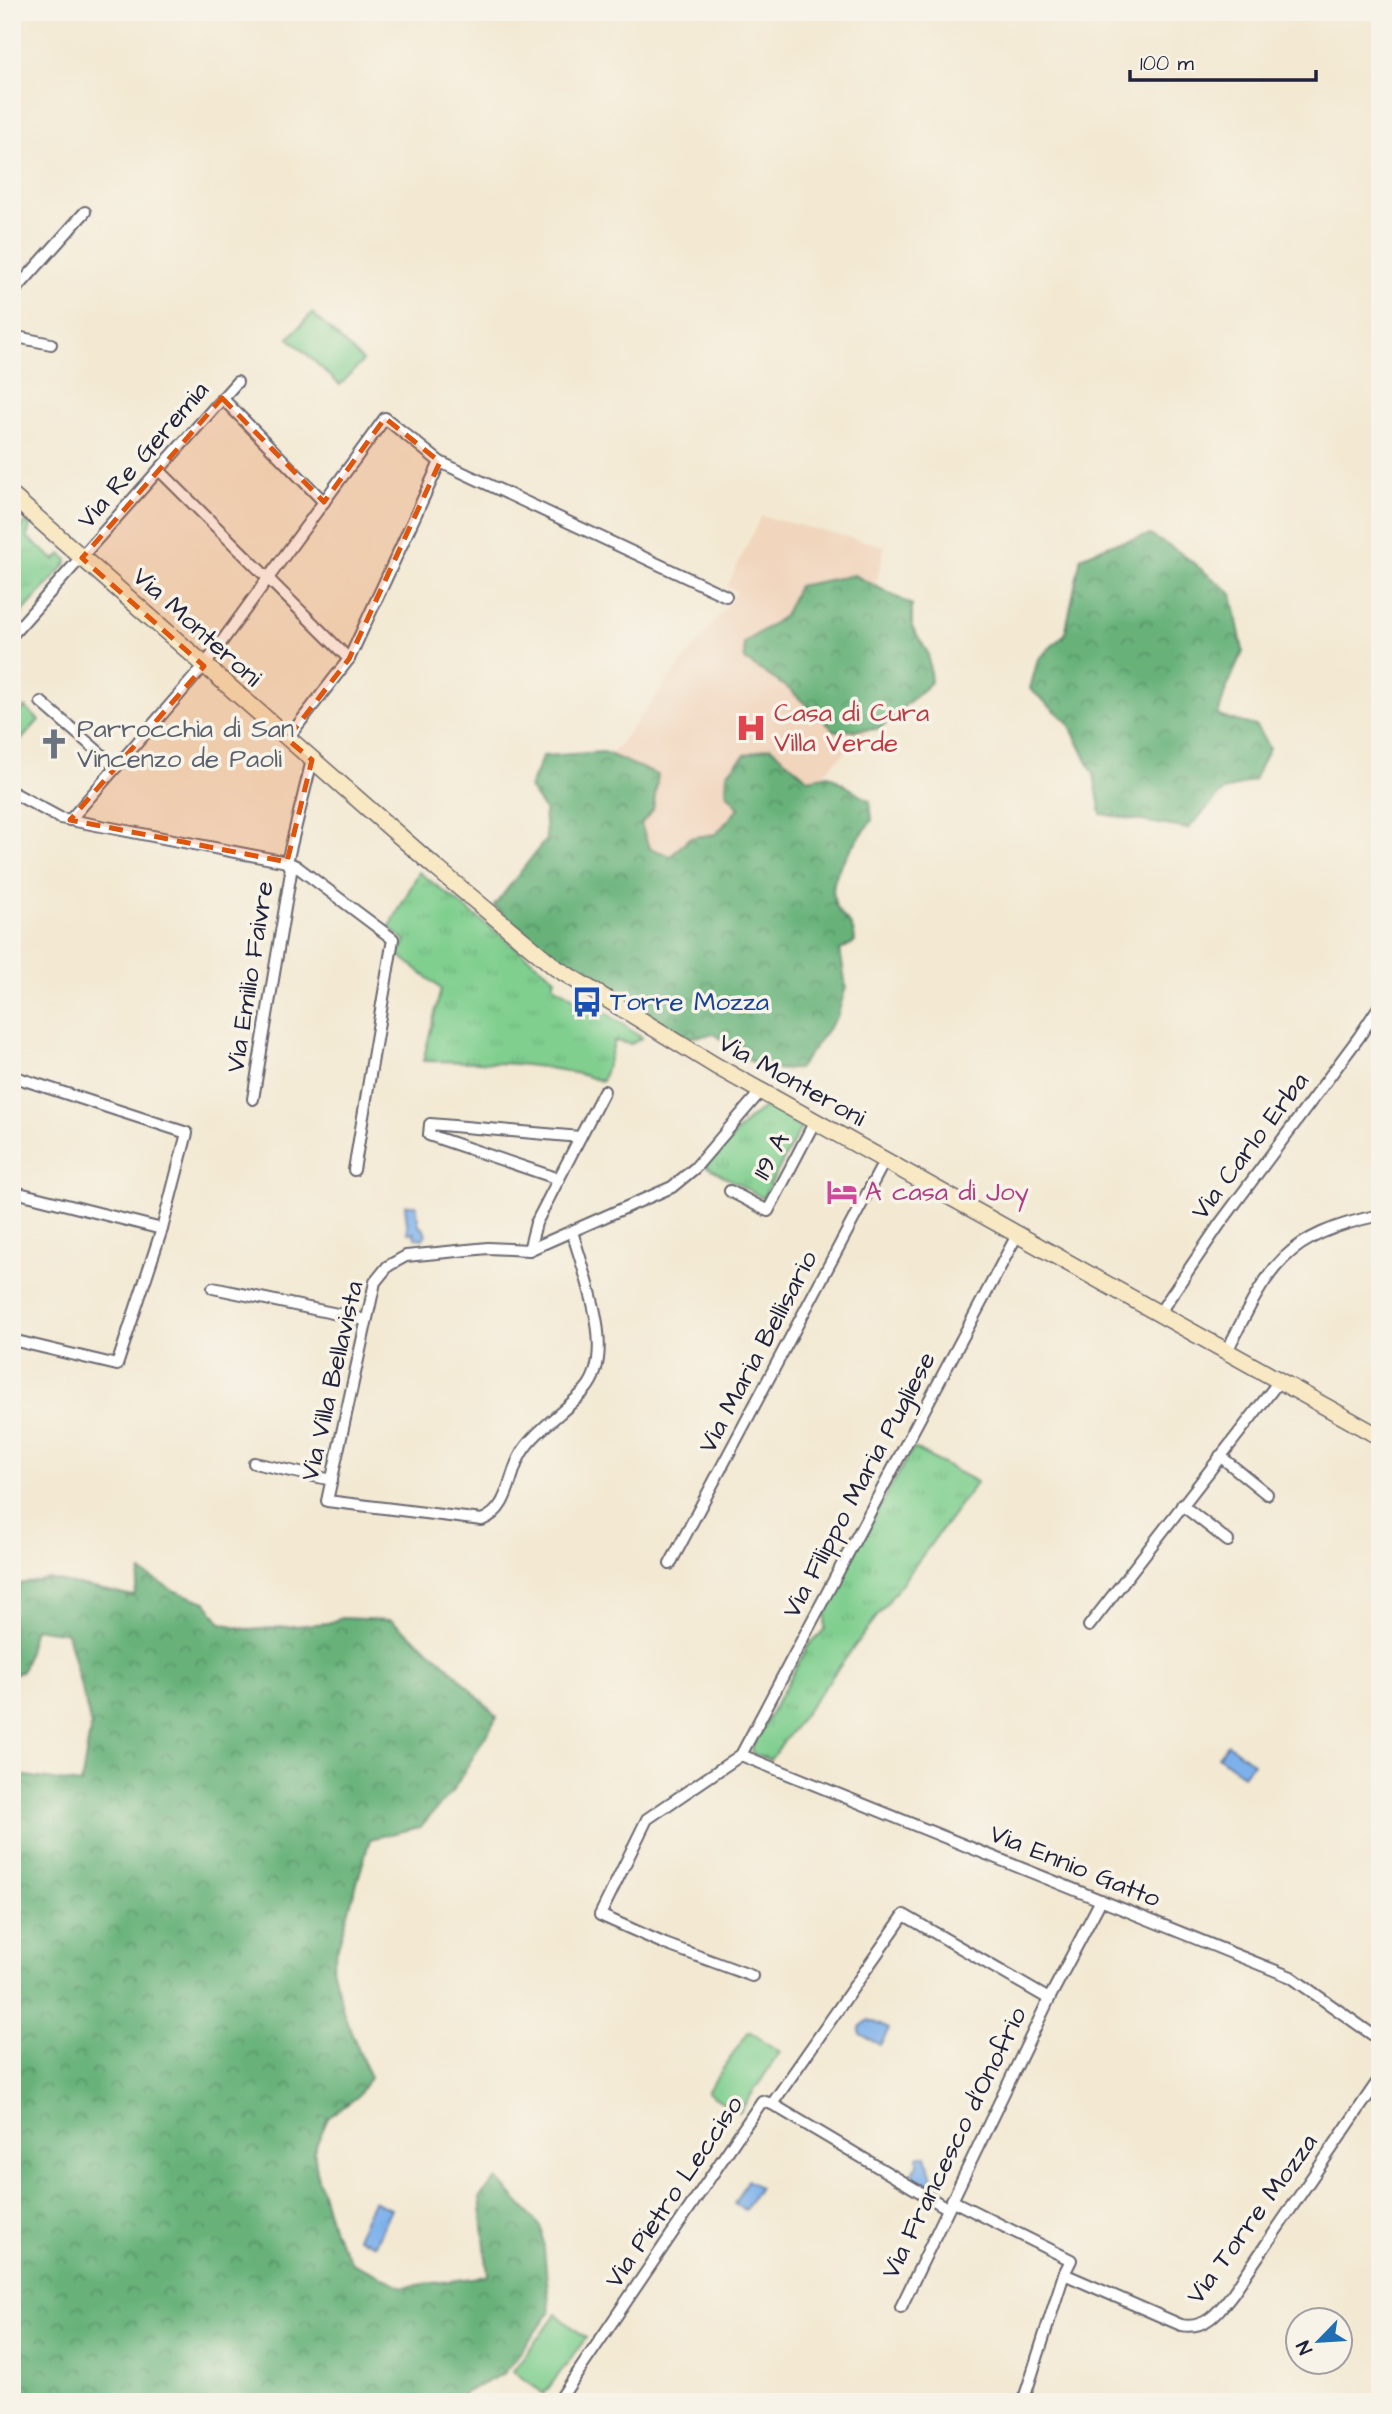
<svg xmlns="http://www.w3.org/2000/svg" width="1392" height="2414" font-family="'Architects Daughter',sans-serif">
<defs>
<pattern id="grass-tufts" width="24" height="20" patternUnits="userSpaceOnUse" patternTransform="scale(1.75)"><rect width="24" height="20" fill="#80cf8f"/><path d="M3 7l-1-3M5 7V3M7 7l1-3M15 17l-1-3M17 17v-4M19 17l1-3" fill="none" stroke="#6eb17c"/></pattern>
<pattern id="forest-crowns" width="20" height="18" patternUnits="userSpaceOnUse" patternTransform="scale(1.75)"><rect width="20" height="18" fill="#68b27a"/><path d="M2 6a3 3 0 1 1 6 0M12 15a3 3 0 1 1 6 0" fill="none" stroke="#559065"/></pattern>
</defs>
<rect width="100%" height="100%" fill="#f7f3e8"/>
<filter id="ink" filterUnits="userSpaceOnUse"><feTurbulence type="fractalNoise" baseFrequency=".0143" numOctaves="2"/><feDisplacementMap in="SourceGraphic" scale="14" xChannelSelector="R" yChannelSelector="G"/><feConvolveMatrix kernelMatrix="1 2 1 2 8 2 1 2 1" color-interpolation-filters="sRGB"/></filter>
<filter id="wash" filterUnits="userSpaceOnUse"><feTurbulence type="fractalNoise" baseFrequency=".00686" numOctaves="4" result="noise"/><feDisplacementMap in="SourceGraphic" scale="28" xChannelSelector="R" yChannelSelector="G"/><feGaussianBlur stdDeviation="1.57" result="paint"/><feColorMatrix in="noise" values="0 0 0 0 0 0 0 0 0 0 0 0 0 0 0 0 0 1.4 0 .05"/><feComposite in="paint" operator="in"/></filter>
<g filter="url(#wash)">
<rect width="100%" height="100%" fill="#f3e9d3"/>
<path fill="#f1d5bd" d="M761,516l124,30 -23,98 36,58 -85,81 -263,170 -56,-47 243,-314 -10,-5z"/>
<g fill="url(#grass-tufts)" stroke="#517865" stroke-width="2">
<path d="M26,522l4,4 -3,11 28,23 6,-6 6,5v4l-55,61v-86z"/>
<path d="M419,872l136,106 -2,7 46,29 3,-4 40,28 -11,6 -16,-3 -13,40c-58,-20 -118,-19 -179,-20l18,-72 -43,-35 8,-13 -17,-13z"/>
<path d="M767,1106l34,22 -38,70 -57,-32 43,-47z"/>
<path d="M913,1448l64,34 -207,278 -16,-6 -3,-3 2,-6 55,-99 17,-17 1,-19 33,-66z"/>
</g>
<g fill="url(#forest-crowns)" stroke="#456a5a" stroke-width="2">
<path d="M1150,535l31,18 51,41 11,57 -18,41 -7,24 38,10 13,22 -15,32 -32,12 -34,37 -87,-15 -7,-39 -26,-53 -38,-33 8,-30 27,-25 16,-77 31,-13z"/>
<path d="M854,575l58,30v22l16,26 3,29 -52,47 -44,2 -46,-42 -44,-29 -1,-17 40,-27 14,-30z"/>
<path d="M770,747l38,32 21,-4 41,26 2,19c-15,23 -47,53 -37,83 5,17 19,16 20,39l-15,8 6,37 -9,30 -39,52 -30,1 -29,-15 -24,-21 -28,4 -137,-85 -56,-47 52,-67 -2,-30 -15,-21 14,-32 61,-4 54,23 -5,35 -12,14 8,24 22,8 18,-18 27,-4 23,-26 -13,-16 1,-19 18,-18z"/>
<path d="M141,1572l34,19 31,11 15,21 29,7 78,-7 13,-5 50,2 50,39 56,58 -45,75 -32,35 -50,12 -38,128 12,47 26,64 -13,19 -29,21 -14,32 4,29 15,51 19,33 51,24 85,-11 -8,-80 17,-17 45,49 8,84 -45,61 -41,20 -3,9h-449v-628l69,10 10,-59 -24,-92 -33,-5 -11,42 -11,6v-70l8,-22 28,-5 86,17z"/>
</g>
<g fill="#80cf8f" stroke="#517865" stroke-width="2">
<path d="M312,313l51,48 -23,24 -51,-47z"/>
<path d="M25,707l14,13 -25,28 -2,-2v-24z"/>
<path d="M749,2031l31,21 -41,61 -32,-21z"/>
<path d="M556,2314l30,24 -42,56 -31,-23z"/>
</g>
<g fill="#7eb1eb" stroke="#506a93" stroke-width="2">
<path d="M405,1205h11l3,21 4,2 3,6 -3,5 -8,-1 -1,-5h-6z"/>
<path d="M1228,1744l25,19 -10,12 -25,-19z"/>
<path d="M869,2020l20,9 -9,16 -20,-11v-7z"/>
<path d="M921,2156h5c3,9 4,18 9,28l-4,4 -6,-1 -12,-10v-7l5,-5v-8z"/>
<path d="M747,2180l12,7 -14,23 -11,-6z"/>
<path d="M373,2201l18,8 -16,36 -18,-8z"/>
</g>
</g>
<g filter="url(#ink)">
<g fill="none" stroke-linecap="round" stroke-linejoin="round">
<g stroke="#6b6870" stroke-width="14">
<g id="minor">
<path d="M12,294l73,-82"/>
<path d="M12,336l39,8"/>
<path d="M222,398l102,104"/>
<path d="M159,470l190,189"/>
<path d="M12,635l225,-253"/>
<path d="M41,702l75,65"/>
<path d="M287,739l62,-80 91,-197"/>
<path d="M12,792l48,26 227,44 25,-102"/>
<path d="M70,820l134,-154 181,-248 55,44 286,134"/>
<path d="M287,862l9,4 97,73 -39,231"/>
<path d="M12,1076l175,57 -25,96 -45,136 -105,-25"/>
<path d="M253,1099l38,-227 -4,-10"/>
<path d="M559,1179l-130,-44 1,-11 150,13"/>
<path d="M12,1187l7,6 143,36"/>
<path d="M730,1191l38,20 47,-90"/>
<path d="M572,1231c11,41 46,122 13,159 -16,18 -53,43 -64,64 -13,22 -11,55 -39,66l-155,-19 48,-219 13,-16 18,-10 82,-8 41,2 143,-63 23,-19 66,-77"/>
<path d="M529,1250l7,-27 68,-132"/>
<path d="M213,1288l153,32"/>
<path d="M1158,1315l61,-90 140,-188 21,-32"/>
<path d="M1227,1351c42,-84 55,-115 153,-136"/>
<path d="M1220,1456l47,38"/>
<path d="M254,1463l78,17"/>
<path d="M1182,1505l46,36"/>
<path d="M670,1564l215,-404"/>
<path d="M1089,1626l191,-246"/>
<path d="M741,1755l550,222 89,63"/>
<path d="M752,1976l-87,-32 -65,-29 47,-96 94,-64 276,-520"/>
<path d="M1049,1999l52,-99"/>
<path d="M772,2104l175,104"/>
<path d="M951,2200l120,60 -7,14"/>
<path d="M558,2402l204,-301 10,3 132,-189 145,84 -148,308"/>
<path d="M1023,2402l41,-128 117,51c25,5 38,-14 52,-32l147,-215"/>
</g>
</g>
<g stroke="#6b6870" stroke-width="19">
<path id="secondary" d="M12,496l423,371 121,101 160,98 664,371"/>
</g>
<use href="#minor" stroke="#fff" stroke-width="10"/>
<use href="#secondary" stroke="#f8e8c3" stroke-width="16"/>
</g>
</g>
<path fill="#de560e" fill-opacity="0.2" stroke="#de560e" stroke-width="5" stroke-dasharray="14 9" stroke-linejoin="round" d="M222,398l102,104 61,-84 55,44 -91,197 -62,80 25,21 -25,102 -217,-42 134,-154 -122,-108z"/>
<defs>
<g id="hospital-bare" transform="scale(2.415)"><path d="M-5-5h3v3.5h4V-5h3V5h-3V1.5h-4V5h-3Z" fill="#e0444e" stroke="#f7f3e8" stroke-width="2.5" paint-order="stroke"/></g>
<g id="church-bare" transform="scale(2.415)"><path d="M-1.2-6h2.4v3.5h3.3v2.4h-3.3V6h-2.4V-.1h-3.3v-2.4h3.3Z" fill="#6b7280" stroke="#f7f3e8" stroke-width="2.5" paint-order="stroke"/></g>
<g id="bus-bare" transform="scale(2.415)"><path d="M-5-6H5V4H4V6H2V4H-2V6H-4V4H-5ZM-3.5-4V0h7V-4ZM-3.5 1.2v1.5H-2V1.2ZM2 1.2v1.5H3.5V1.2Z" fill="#1a4fb4" stroke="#f7f3e8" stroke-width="2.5" paint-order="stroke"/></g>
<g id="hotel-bare" transform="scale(2.415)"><path d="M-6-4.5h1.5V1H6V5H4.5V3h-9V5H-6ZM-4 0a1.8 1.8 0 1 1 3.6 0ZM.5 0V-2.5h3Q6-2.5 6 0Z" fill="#d1479c" stroke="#f7f3e8" stroke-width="2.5" paint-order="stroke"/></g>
</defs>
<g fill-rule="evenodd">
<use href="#hospital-bare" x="751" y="728"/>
<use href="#church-bare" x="54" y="744"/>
<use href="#bus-bare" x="587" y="1002"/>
<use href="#hotel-bare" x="842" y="1192"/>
</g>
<g text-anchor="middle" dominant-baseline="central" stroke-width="7" stroke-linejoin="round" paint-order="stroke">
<g font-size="26" fill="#22223b" stroke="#f7f3e8">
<text transform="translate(143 455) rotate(-49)">Via Re Geremia</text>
<text transform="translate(197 627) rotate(42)">Via Monteroni</text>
<text transform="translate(250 977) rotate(-81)">Via Emilio Faivre</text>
<text transform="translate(792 1080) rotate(29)">Via Monteroni</text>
<text transform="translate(1250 1146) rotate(-53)">Via Carlo Erba</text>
<text transform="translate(771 1156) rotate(-62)">119 A</text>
<text transform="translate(758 1352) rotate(-62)">Via Maria Bellisario</text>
<text transform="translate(332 1381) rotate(-77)">Via Villa Bellavista</text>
<text transform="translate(859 1485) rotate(-62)">Via Filippo Maria Pugliese</text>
<text transform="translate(1075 1866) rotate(22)">Via Ennio Gatto</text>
<text transform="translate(954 2143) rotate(-64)">Via Francesco d'Onofrio</text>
<text transform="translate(674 2192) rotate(-56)">Via Pietro Lecciso</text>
<text transform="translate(1252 2219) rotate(-54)">Via Torre Mozza</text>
</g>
<g font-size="26" fill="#be3a42" stroke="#f7f3e8" text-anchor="start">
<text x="774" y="713">Casa di Cura<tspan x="774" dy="30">Villa Verde</tspan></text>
</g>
<g font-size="26" fill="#5b616d" stroke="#f7f3e8" text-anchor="start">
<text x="77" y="729">Parrocchia di San<tspan x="77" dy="30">Vincenzo de Paoli</tspan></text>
</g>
<g font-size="26" fill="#164399" stroke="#f7f3e8" text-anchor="start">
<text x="610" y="1002">Torre Mozza</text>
</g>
<g font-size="26" fill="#b23c85" stroke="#f7f3e8" text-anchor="start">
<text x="865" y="1192">A casa di Joy</text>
</g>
</g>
<rect width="1392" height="2414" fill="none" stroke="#f7f3e8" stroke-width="42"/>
<g transform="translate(1319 2341) rotate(245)"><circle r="33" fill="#f7f3e8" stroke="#a29fa3" stroke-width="2"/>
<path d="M0-5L12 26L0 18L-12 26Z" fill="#1f6fb2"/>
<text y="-10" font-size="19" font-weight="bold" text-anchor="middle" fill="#22223b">N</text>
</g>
<path d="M1130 70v10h186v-10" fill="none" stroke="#22223b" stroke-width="3.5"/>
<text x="1140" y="70" font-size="21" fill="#22223b" stroke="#f7f3e8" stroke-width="5" paint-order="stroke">100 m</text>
</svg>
